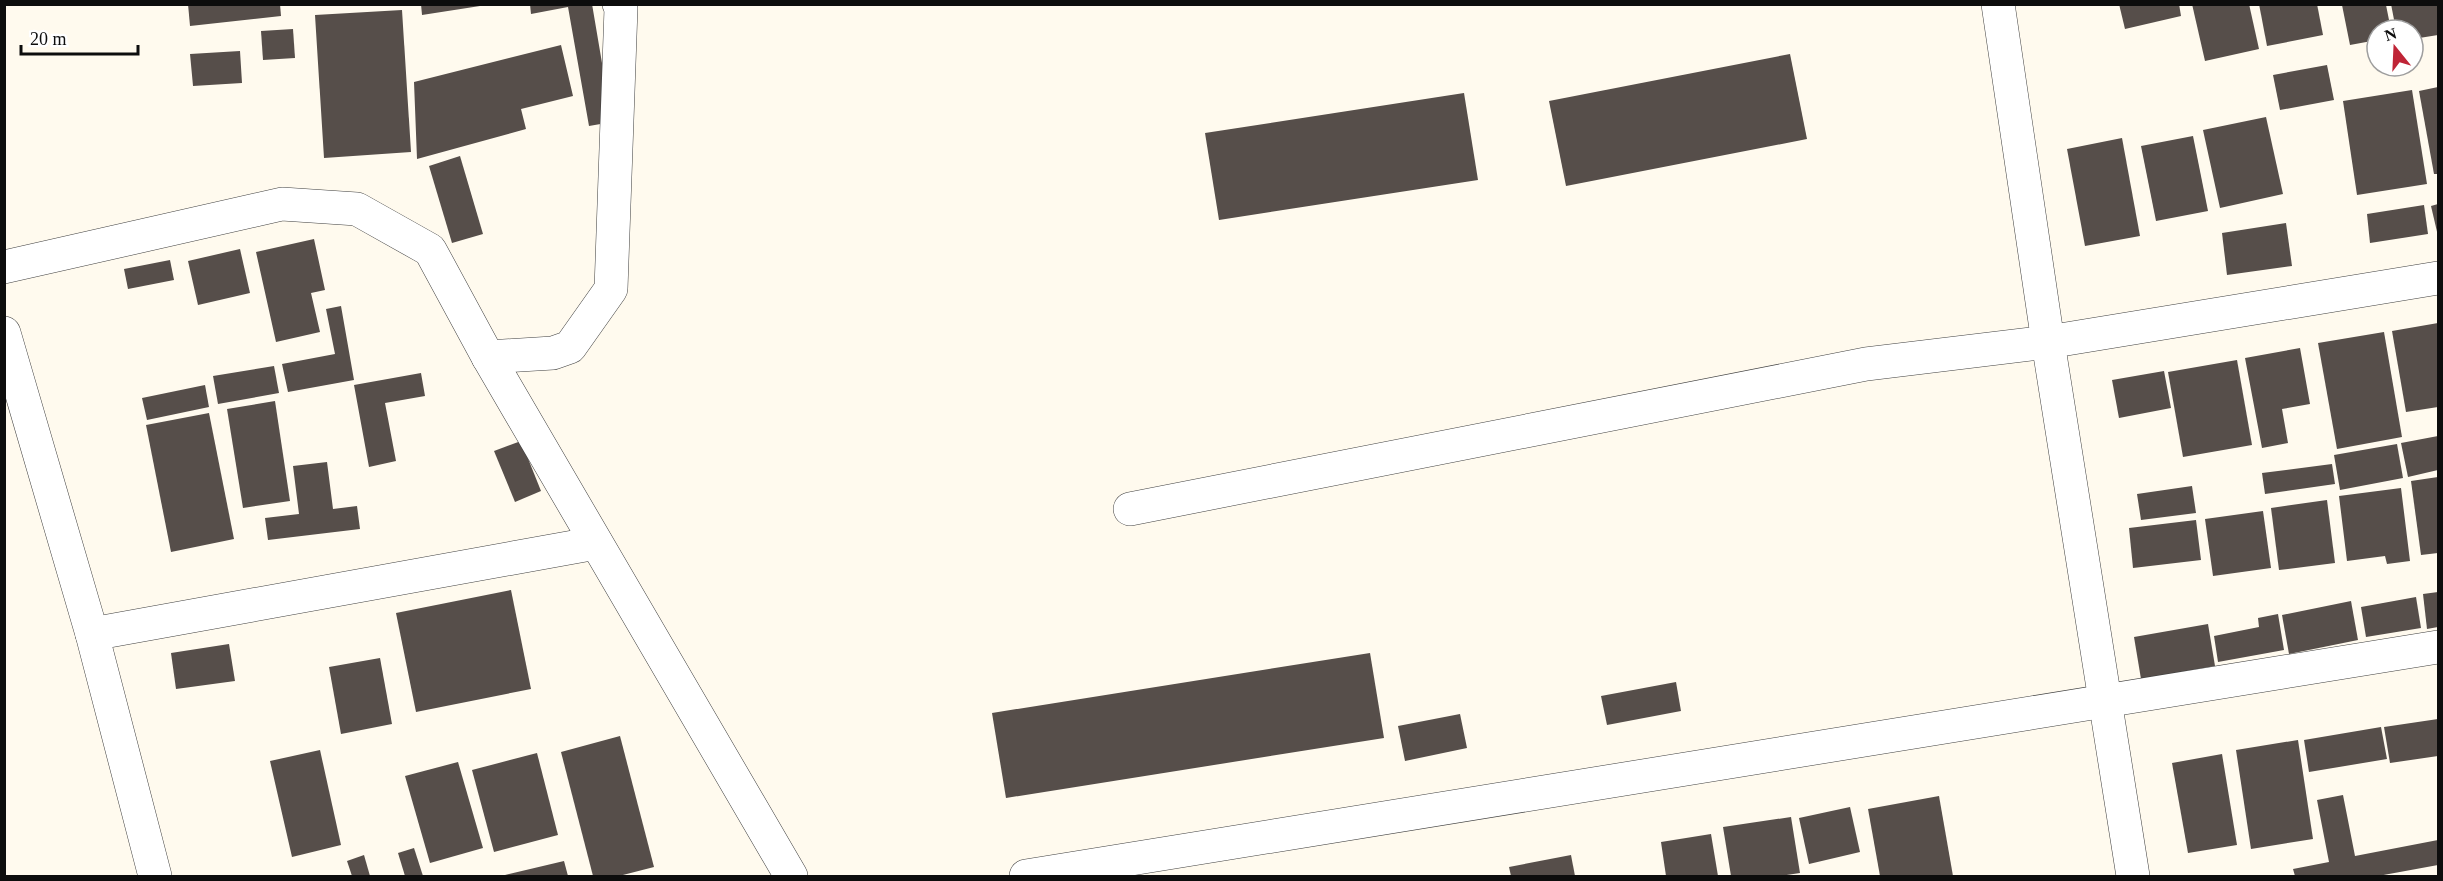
<svg xmlns="http://www.w3.org/2000/svg" width="2443" height="881" font-family="Georgia,serif">
<rect width="100%" height="100%" fill="#fffaee"/>
<g fill="#564e4a">
<path d="M188,4h92l1,12 -91,10z"/>
<path d="M421,4h59v2l-58,9z"/>
<path d="M530,4h62l20,118 -23,4 -21,-119 -37,7z"/>
<path d="M2119,4h60l2,12 -56,13z"/>
<path d="M2192,4h57l10,45 -54,12z"/>
<path d="M2259,4h58l6,31 -56,11z"/>
<path d="M2391,4h47v31l-25,4v-9h-17z"/>
<path d="M2342,5h44l5,25h-14v10l-27,5z"/>
<path d="M402,10l9,142 -87,6 -9,-143z"/>
<path d="M293,29l2,29 -32,2 -2,-29z"/>
<path d="M561,45l12,51 -52,13 5,20 -109,30 -3,-77z"/>
<path d="M240,51l2,32 -49,3 -3,-32z"/>
<path d="M1790,54l17,85 -241,47 -17,-85z"/>
<path d="M2327,65l7,35 -54,10 -7,-35z"/>
<path d="M2438,87v87h-4l-15,-83z"/>
<path d="M2412,90l15,94 -70,11 -14,-94z"/>
<path d="M1464,93l14,87 -259,40 -14,-87z"/>
<path d="M2266,117l17,77 -63,14 -17,-78z"/>
<path d="M2193,136l15,75 -52,10 -15,-75z"/>
<path d="M2122,138l18,98 -55,10 -18,-97z"/>
<path d="M460,156l23,78 -31,9 -23,-77z"/>
<path d="M2438,204v32l-7,-30z"/>
<path d="M2424,205l4,29 -58,9 -3,-29z"/>
<path d="M2286,223l6,43 -65,9 -5,-42z"/>
<path d="M314,239l11,51 -14,3 9,39 -44,10 -20,-90z"/>
<path d="M240,249l10,44 -52,12 -10,-44z"/>
<path d="M170,260l4,20 -46,9 -4,-20z"/>
<path d="M341,306l13,74 -66,12 -6,-28 53,-10 -9,-45z"/>
<path d="M2438,323v84l-32,5 -14,-81z"/>
<path d="M2384,332l18,105 -65,12 -19,-106z"/>
<path d="M2300,348l10,56 -28,5 6,34 -26,5 -17,-90z"/>
<path d="M2237,360l15,85 -69,12 -15,-85z"/>
<path d="M274,366l5,27 -61,11 -5,-28z"/>
<path d="M2164,371l7,37 -52,10 -7,-38z"/>
<path d="M421,373l4,23 -40,7 11,58 -27,6 -15,-82z"/>
<path d="M205,385l4,22 -62,13 -5,-22z"/>
<path d="M275,401l15,100 -47,7 -16,-99z"/>
<path d="M209,413l25,126 -63,13 -25,-127z"/>
<path d="M2438,436v34l-30,7 -7,-34z"/>
<path d="M521,441l20,50 -26,11 -21,-51z"/>
<path d="M2397,444l6,34 -63,12 -6,-35z"/>
<path d="M327,462l6,47 24,-3 3,23 -92,11 -3,-22 34,-4 -6,-48z"/>
<path d="M2332,464l3,20 -70,10 -3,-21z"/>
<path d="M2438,477v76l-17,2 -10,-74z"/>
<path d="M2192,486l4,27 -55,7 -4,-26z"/>
<path d="M2401,488l9,73 -23,3 -2,-8 -38,5 -8,-65z"/>
<path d="M2327,500l8,63 -56,7 -8,-62z"/>
<path d="M2263,511l8,57 -58,8 -8,-57z"/>
<path d="M2196,520l5,40 -68,8 -4,-40z"/>
<path d="M511,590l20,99 -115,23 -20,-99z"/>
<path d="M2438,592v35l-11,2 -4,-35z"/>
<path d="M2416,597l5,31 -55,9 -5,-30z"/>
<path d="M2351,601l7,39 -69,14 -7,-39z"/>
<path d="M2278,614l6,36 -66,12 -4,-26 45,-9 -1,-9z"/>
<path d="M2208,624l7,42 -74,13 -7,-42z"/>
<path d="M229,644l6,37 -59,8 -5,-36z"/>
<path d="M1370,653l14,85 -378,60 -14,-85z"/>
<path d="M380,658l12,66 -51,10 -12,-67z"/>
<path d="M1676,682l5,29 -74,14 -6,-29z"/>
<path d="M1460,714l7,34 -62,13 -7,-35z"/>
<path d="M2438,719v37l-48,7 -6,-36z"/>
<path d="M2381,727l6,32 -78,13 -5,-32z"/>
<path d="M620,736l34,131 -35,9h-26l-32,-124z"/>
<path d="M2298,740l15,99 -62,10 -15,-99z"/>
<path d="M320,750l21,95 -49,12 -22,-96z"/>
<path d="M537,753l21,82 -64,17 -22,-82z"/>
<path d="M2222,754l15,91 -49,8 -16,-90z"/>
<path d="M458,762l25,86 -53,15 -25,-87z"/>
<path d="M2343,795l12,61 83,-16v25l-60,11h-83l-2,-7 36,-7 -12,-62z"/>
<path d="M1939,796l14,80h-73l-12,-67z"/>
<path d="M1850,807l10,45 -51,12 -10,-46z"/>
<path d="M1791,817l9,56 -20,3h-49l-8,-49z"/>
<path d="M1711,834l7,42h-52l-5,-34z"/>
<path d="M414,848l9,28h-18l-7,-23z"/>
<path d="M364,855l6,21h-18l-5,-15z"/>
<path d="M1571,855l4,21h-64l-2,-9z"/>
<path d="M564,861l4,15h-67z"/>
</g>
<g fill="none" stroke-linecap="round" stroke-linejoin="round">
<g stroke="#404040" stroke-width="34">
<g id="minor">
<path d="M1998,4l50,338 85,534"/>
<path d="M4,267l278,-63 75,5 73,41 58,107 303,519"/>
<path d="M4,333l88,301 63,242"/>
<path d="M488,357l65,-4 17,-6 41,-58 10,-281 -2,-4"/>
<path d="M1130,509l736,-145 182,-22 390,-64"/>
<path d="M92,634l504,-91"/>
<path d="M1026,876l1412,-229"/>
</g>
</g>
<use href="#minor" stroke="#fff" stroke-width="33"/>
</g>
<rect width="2443" height="881" fill="none" stroke="#0d0d0d" stroke-width="12"/>
<g transform="translate(2395 48) rotate(342)"><circle r="28" fill="#ffffff" stroke="#9e9e9e" stroke-width="1.5"/>
<path d="M0-4.5L10 22L0 15L-10 22Z" fill="#bf2436"/>
<text y="-9" font-size="16" font-weight="bold" text-anchor="middle" fill="#0d0d0d">N</text>
</g>
<path d="M21 45v9h117v-9" fill="none" stroke="#0d0d0d" stroke-width="3"/>
<text x="30" y="45" font-size="18" fill="#0d0d0d" stroke="#ffffff" stroke-width="4.5" paint-order="stroke">20 m</text>
</svg>
